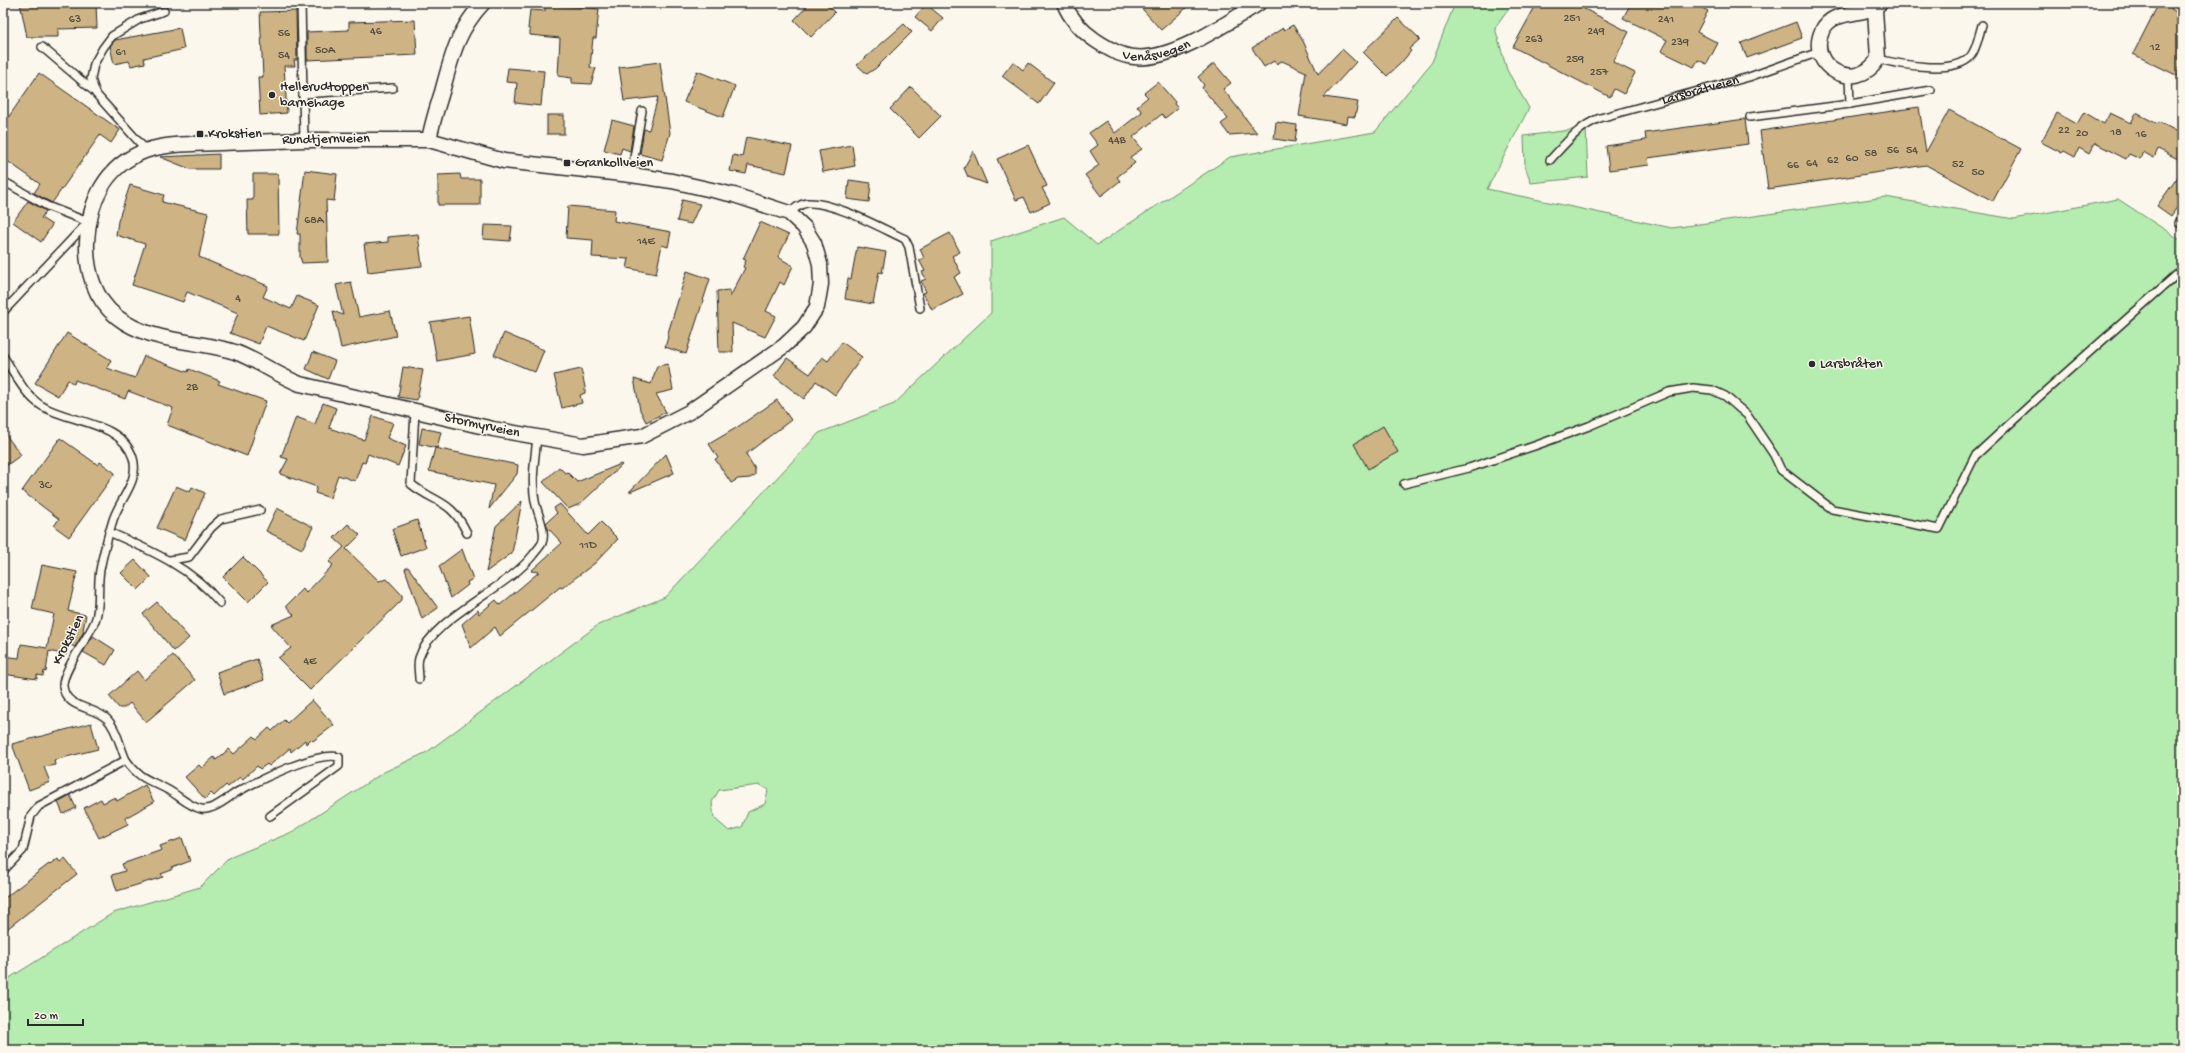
<svg xmlns="http://www.w3.org/2000/svg" width="2185" height="1053" font-family="'Gochi Hand',sans-serif">
<rect width="100%" height="100%" fill="#fbf7ec"/>
<filter id="ink" filterUnits="userSpaceOnUse"><feTurbulence type="fractalNoise" baseFrequency=".025" numOctaves="2"/><feDisplacementMap in="SourceGraphic" scale="8" xChannelSelector="R" yChannelSelector="G"/><feConvolveMatrix kernelMatrix="1 2 1 2 8 2 1 2 1" color-interpolation-filters="sRGB"/></filter>
<g filter="url(#ink)">
<g fill="#b5ecaf" stroke="#708c6d" fill-rule="evenodd">
<path d="M1455,3h58l-18,25 12,42 22,38 -42,81 185,39 213,-31 129,22 104,-20 64,42v809h-2179v-68l110,-69 87,-26 29,-29 63,-26 92,-60 43,-20 171,-127 67,-28 154,-164 75,-29 97,-91v-72l73,-24 33,28 133,-88 145,-25 57,-70zM760,785l8,5 -3,14 -17,8 -6,15 -13,4 -15,-13 -2,-16 7,-12z"/>
<path d="M1586,128l2,49 -57,6 -6,-17 -1,-30z"/>
</g>
<g fill="#ceb384" stroke="#2b2b2b">
<path d="M20,3h76l1,25 -39,1v8h-31z"/>
<path d="M810,3h16l9,9 -24,25 -17,-17z"/>
<path d="M1137,3h55l-31,27z"/>
<path d="M1537,3h36l56,29 -16,30 22,11 -11,21 -10,-5 -4,8 -97,-50z"/>
<path d="M1631,3h62l15,8 -11,21 21,11 -11,21 -9,-4 -4,7 -33,-16 6,-11 -44,-22z"/>
<path d="M2159,3h15l-3,6 11,6v63l-49,-24z"/>
<path d="M545,4l54,5 -3,29h-3l-3,29 6,1 -5,16 -19,-1v-5l-14,-2 2,-38 -30,-3v-6h-2l2,-19 15,1z"/>
<path d="M926,4l17,14 -11,13 -17,-14z"/>
<path d="M296,11l1,49h-3l1,6h-11l3,47 -27,2 -2,-38h5l-3,-65z"/>
<path d="M1398,18l22,21 -11,10 2,2 -10,12 -14,13 -24,-24z"/>
<path d="M415,20l2,35 -110,5v-28l42,-2v-8z"/>
<path d="M1796,22l6,16 -55,20 -6,-15z"/>
<path d="M904,24l8,8 -36,36 -9,6 -10,-9z"/>
<path d="M1293,25l10,16 15,33 24,-25 14,13 -32,35 34,5 -3,15 -7,-1 -1,8 -48,-8 7,-44 -24,-11 -6,3 -2,-3 -10,6 -12,-19 31,-20 1,2z"/>
<path d="M180,28l4,21 -40,9 1,5 -14,3 -2,-5 -15,3 -4,-18 5,-6z"/>
<path d="M660,62l10,71 -8,27 -22,-6 4,-25 5,1 9,-33 -34,4 -5,-34z"/>
<path d="M1013,62l10,8 5,-7 26,20 -15,21 -37,-28z"/>
<path d="M1214,63l17,20 -8,6 34,44 -28,2 -8,-11 7,-5 -26,-31 2,-3 -6,-8z"/>
<path d="M508,68l36,3 -3,35 -26,-3 2,-20 -11,-1z"/>
<path d="M697,71l38,15 -12,31 -39,-15z"/>
<path d="M39,73l81,57 -9,13 -11,-8 -48,68 -18,-10 6,-9 -37,-26v-33z"/>
<path d="M1158,82l17,20 -1,2 4,4 -13,10 -3,-4 -29,23 9,12 -12,8 5,6 -18,14 3,4 -19,15 -16,-21 14,-10 -9,-14 8,-6 -9,-12 17,-12 9,12 27,-21 -5,-6 11,-9 -4,-4z"/>
<path d="M911,87l30,29 -22,22 -29,-29z"/>
<path d="M1919,107l7,45 23,-42 72,39 -28,52 -67,-36 -158,24 -8,-58z"/>
<path d="M2084,112l20,12 6,-11 21,10 5,-10 22,11 1,-2 23,12v27l-24,-12 -4,9 -11,-6 -3,7 -11,-5 -3,5 -31,-16 -6,11 -10,-6 -4,9 -11,-6 -2,2 -21,-11 16,-29 20,11z"/>
<rect x="547" y="115" width="17" height="19"/>
<path d="M1745,119l3,25 -100,14 1,7 -40,5 -3,-24 40,-6 -1,-7z"/>
<path d="M612,120l22,6 -4,25 -8,-3 -2,6 -16,-4z"/>
<path d="M1276,122l21,3 -2,17 -21,-3z"/>
<path d="M746,137l46,9 -6,27 -38,-8 -2,9 -16,-3 3,-16 9,2z"/>
<path d="M852,145l3,21 -32,6 -4,-21z"/>
<path d="M1028,145l19,41 -5,2 8,15 -19,9 -7,-15 -8,3 -19,-41z"/>
<path d="M973,151l14,33 -19,-7 -4,-9z"/>
<path d="M219,154v15h-29l-30,-12z"/>
<path d="M305,170l32,4 -3,27 -8,-1 2,62 -26,1 -2,-6v-23h-3z"/>
<path d="M2182,171v29l-11,16 -14,-10z"/>
<path d="M253,174h25l1,60h-31l-1,-34h6z"/>
<path d="M460,174l1,5h19v26h-42v-30z"/>
<path d="M849,180l22,3 -2,19 -22,-3z"/>
<path d="M130,185l34,10 -2,7 46,11 -9,44 69,29 -5,11 28,12 6,-13 22,9 -15,36 -38,-15 -7,18 -29,-11 8,-20 -51,-21 -4,10 -51,-17 13,-41 -29,-9 2,-14z"/>
<path d="M682,200l18,4 -9,20 -14,-3z"/>
<path d="M28,201l18,10 -5,7 11,7 -11,17 -28,-20z"/>
<path d="M568,206l47,4 -1,11 57,11 -3,15 -6,-2 -6,29 -29,-6 2,-9 -37,-2 1,-17 -27,-2z"/>
<path d="M760,222l29,13 -11,22 15,9 -9,19 -4,-3 -14,29 10,5 -11,21 -33,-14 1,29h-14l-2,-61 13,-1v7l15,-29 -2,-1 3,-7 -3,-1z"/>
<path d="M484,225l28,1 -2,15 -27,-2z"/>
<path d="M950,233l10,19 -8,4 9,17 -7,4 9,17 -31,16 -9,-17 3,-1 -5,-11 5,-2 -4,-7 3,-1 -6,-11 5,-2 -4,-9z"/>
<path d="M418,234l4,32 -54,6 -4,-28 24,-2v-5z"/>
<path d="M857,247l29,5 -4,21 -3,-1 -6,32 -28,-5 3,-21 3,1z"/>
<path d="M687,271l23,8 -24,75 -21,-7 3,-10 -1,-1z"/>
<path d="M351,282l8,35 31,-6 6,25 -55,12 -8,-37 10,4 -7,-30z"/>
<path d="M469,316l6,38 -38,7 -7,-39z"/>
<path d="M67,333l44,27 -4,8 28,10 9,-22 44,16 1,-3 31,12 -2,3 48,17 -19,55 -80,-31 6,-17 -45,-17 -3,8 -50,-19 -1,4 -6,-4 -10,16 -23,-13z"/>
<path d="M504,333l40,17 -9,22 -41,-17z"/>
<path d="M842,342l20,15 -27,38 -19,-14 -12,18 -30,-23 13,-18 23,16 12,-17 6,4z"/>
<path d="M313,352l22,9 -7,18 -22,-10z"/>
<path d="M668,364l5,26 -17,4 10,18 -20,10 -6,-12 -6,-31 17,5 6,-18z"/>
<path d="M403,367l20,3 -6,30 -19,-3z"/>
<path d="M581,369l4,18v6l-5,2 2,8 -20,5 -8,-33z"/>
<path d="M777,400l14,20 -45,34 9,15v6l-5,3 -12,1 -7,4 -16,-24 3,-1 -9,-14 27,-16z"/>
<path d="M323,403l13,5 -7,20 35,12 9,-24 20,7 -6,15 19,8 -8,20 -30,-12 -3,9 -3,-1 -7,19 -17,-6 -8,23 -15,-5 2,-6 -37,-13 8,-15 -7,-2 15,-40 19,7z"/>
<path d="M1383,426l15,26 -30,17 -14,-25z"/>
<path d="M422,428l19,4 -4,16 -18,-4z"/>
<path d="M3,431l18,24 -18,13z"/>
<path d="M60,438l38,27 2,-3 15,11 -46,64 -15,-11 5,-7 -37,-28z"/>
<path d="M435,448l83,17 -1,9 -28,35 5,-24 -65,-14z"/>
<path d="M666,454l8,19 -44,19h-1z"/>
<path d="M621,464l1,1 -42,39 -12,5 -25,-27 16,-15 6,6 2,-1 10,10z"/>
<path d="M176,486l14,6 2,-5 13,6 -20,47 -28,-12z"/>
<path d="M522,501l-10,52 -26,19 10,-46z"/>
<path d="M560,504l28,31 13,-13 17,17 -23,24 -33,25 -2,-1 -60,49 -5,-9 -24,21 -9,-24 16,-14 1,4 17,-14 4,5 39,-33 -8,-1 31,-28 -15,-16 -1,-4 11,-10 -3,-5z"/>
<path d="M277,508l36,19 -11,22 -36,-18z"/>
<path d="M417,520l9,27 -25,9 -9,-27z"/>
<path d="M348,524l12,11 -14,14 33,32 8,-2 15,16v5l-92,90 -32,-32 13,-10 -20,-23 23,-10 -8,-9 17,-17 3,4 27,-28 -4,-3 15,-15 -10,-9z"/>
<path d="M462,549l11,30 -6,3 1,3 -17,13 -12,-32z"/>
<path d="M243,557l25,25 -20,20 -25,-25z"/>
<path d="M135,560l16,17 -13,13 -17,-17z"/>
<path d="M42,565l35,7 -9,39 18,4 -3,15 1,1 -9,16 -7,-3 -2,11 -17,-4 -3,21 -2,-1 -1,5 -6,-1v4l-34,-5v-18l16,2 2,-14 26,4 7,-34 -22,-5z"/>
<path d="M408,567l30,41 -16,11 -17,-50z"/>
<path d="M157,602l32,36 -15,13 -31,-37z"/>
<path d="M93,636l22,14 -9,15 -23,-13z"/>
<path d="M173,655l22,25 -49,42 -16,-19 -6,5h-5l-10,-12 28,-25 7,9z"/>
<path d="M257,659l7,21 -40,14 -7,-22z"/>
<path d="M312,700l22,25 -21,16 -2,-2 -5,5 -1,-4 -14,12 -1,-4 -21,18 -2,-2 -7,5 -3,-3 -14,13 -3,-2 -12,10 -2,-2 -12,11 -3,-3 -6,6 -20,-22 14,-12 3,3 12,-11 2,3 13,-11 5,5 20,-18 3,3 12,-11 3,3 12,-11 3,3z"/>
<path d="M91,723l7,26 -44,11 1,5 -11,2 6,15 -21,8 -17,-46z"/>
<path d="M145,785l9,17 -29,16 3,6 -29,14 -15,-30 17,-9 2,4 12,-6 2,4z"/>
<path d="M70,795l6,13 -13,6 -5,-12z"/>
<path d="M182,838l8,23 -18,7v2l-11,4 2,3 -46,14 -5,-16 13,-4 -3,-7 40,-14 -2,-4z"/>
<path d="M58,859l2,4 5,-4 12,15 -74,58v-33l46,-35 1,1z"/>
</g>
<g fill="none" stroke-linecap="round" stroke-linejoin="round">
<g stroke="#2b2b2b" stroke-width="10">
<g id="lane">
<path d="M301,3l3,137"/>
<path d="M42,47l54,46"/>
<path d="M1878,59c20,5 76,16 92,-2 7,-8 9,-23 12,-32"/>
<path d="M303,94l90,-6"/>
<path d="M1850,104l81,-14"/>
<path d="M1750,117l100,-13 -1,-27"/>
<path d="M146,150l-50,-56 -5,-15 3,-15 9,-16 9,-12 28,-17 24,-8"/>
<path id="s1" d="M1550,160c15,-16 29,-34 50,-42l149,-41 70,-25"/>
<path d="M631,175l11,-64"/>
<path d="M3,181l44,25 41,16 -85,90"/>
<path d="M789,213c6,-5 11,-9 18,-10 26,-2 74,25 98,36l4,8 11,61"/>
<path d="M2179,223l3,-6"/>
<path d="M3,356c11,16 21,39 39,50 28,17 79,15 91,52 7,23 -14,42 -20,62 -5,16 -10,33 -13,50 -3,16 1,36 -5,51 -6,16 -33,50 -32,65 2,23 31,20 44,33 10,10 13,28 19,41l-87,46 -8,10 -8,34 -20,21"/>
<path d="M415,411l-4,73c25,20 40,15 56,49"/>
<path d="M1404,484l65,-16 68,-23 52,-19 80,-34 24,-4 19,2 13,6 22,19 27,40 7,15 51,39 107,20 36,-73 66,-61 141,-125"/>
<path d="M109,532c41,18 83,36 111,71"/>
<path d="M170,560l19,-3 22,-29 10,-9 39,-9"/>
<path d="M419,679c0,-6 -2,-15 0,-21 13,-41 87,-68 114,-103 3,-4 7,-8 9,-12 5,-12 -5,-30 -7,-42 -4,-21 0,-43 2,-64"/>
<path d="M126,760c15,21 23,19 44,31 10,6 19,15 31,18 13,2 27,-12 38,-18 20,-11 79,-40 100,-34v9l-69,50"/>
</g>
</g>
<g stroke="#2b2b2b" stroke-width="17">
<g id="street">
<path id="s2" d="M1064,3c6,15 18,28 31,37 12,8 25,16 39,17 37,5 95,-35 125,-54"/>
<path d="M1875,9l3,50c-23,36 -72,7 -56,-28 11,-24 44,-13 58,-28"/>
<path d="M304,140h125l75,21 127,14 41,6 62,14 55,18 15,14 10,16 6,21 1,20 -4,23 -13,20 -20,19 -95,66 -47,24 -59,9 -90,-16 -193,-45c-23,-9 -43,-24 -65,-32 -38,-12 -85,-9 -118,-35 -23,-18 -31,-48 -30,-75 2,-40 18,-76 58,-91 23,-8 51,-7 75,-8 28,-1 56,-2 84,-3z"/>
<path d="M429,140c3,-17 8,-32 13,-48 10,-36 15,-61 41,-89"/>
</g>
</g>
<use href="#lane" stroke="#fbf7ec" stroke-width="7"/>
<use href="#street" stroke="#fbf7ec" stroke-width="14"/>
</g>
</g>
<g fill="#2b2b2b" stroke="#fbf7ec" stroke-width="1.5">
<circle cx="272" cy="95" r="4"/>
<rect x="196" y="130" width="8" height="8" rx="2"/>
<rect x="563" y="159" width="8" height="8" rx="2"/>
<circle cx="1812" cy="364" r="4"/>
</g>
<g text-anchor="middle" dominant-baseline="central" stroke-width="3" stroke-linejoin="round" paint-order="stroke">
<g font-size="12" fill="#544d41">
<text x="1572" y="19">251</text>
<text x="75" y="20">63</text>
<text x="1666" y="20">241</text>
<text x="376" y="32">46</text>
<text x="1596" y="32">249</text>
<text x="284" y="34">56</text>
<text x="1534" y="40">263</text>
<text x="1680" y="43">239</text>
<text x="2155" y="48">12</text>
<text x="325" y="51">50A</text>
<text x="121" y="53">61</text>
<text x="284" y="56">54</text>
<text x="1575" y="60">259</text>
<text x="1599" y="73">257</text>
<text x="2064" y="131">22</text>
<text x="2116" y="133">18</text>
<text x="2082" y="134">20</text>
<text x="2141" y="135">16</text>
<text x="1117" y="141">44B</text>
<text x="1893" y="151">56</text>
<text x="1912" y="151">54</text>
<text x="1871" y="154">58</text>
<text x="1852" y="159">60</text>
<text x="1833" y="161">62</text>
<text x="1812" y="164">64</text>
<text x="1958" y="165">52</text>
<text x="1793" y="166">66</text>
<text x="1978" y="173">50</text>
<text x="314" y="221">68A</text>
<text x="646" y="242">14E</text>
<text x="238" y="299">4</text>
<text x="192" y="388">2B</text>
<text x="45" y="486">3C</text>
<text x="588" y="546">11D</text>
<text x="310" y="662">4E</text>
</g>
<g font-size="14" fill="#2b2b2b" stroke="#fbf7ec">
<text stroke="none"><textPath href="#s2" startOffset="115">Venåsvegen</textPath></text>
<text stroke="none"><textPath href="#s1" startOffset="170">Larsbråtveien</textPath></text>
<text transform="translate(326 140) rotate(-1)">Rundtjernveien</text>
<text transform="translate(482 426) rotate(12)">Stormyrveien</text>
<text transform="translate(69 640) rotate(-63)">Krokstien</text>
</g>
<g font-size="14" fill="#2b2b2b" stroke="#fbf7ec" text-anchor="start">
<text x="280" y="87">Hellerudtoppen<tspan x="280" dy="16">barnehage</tspan></text>
<text x="208" y="134">Krokstien</text>
<text x="575" y="163">Grankollveien</text>
<text x="1820" y="364">Larsbråten</text>
</g>
</g>
<rect width="2185" height="1053" fill="none" stroke="#fbf7ec" stroke-width="16"/>
<rect x="8" y="8" width="2169" height="1037" fill="none" stroke="#2b2b2b" stroke-width="1.5" filter="url(#ink)"/>
<path d="M28 1019v6h55v-6" fill="none" stroke="#2b2b2b" stroke-width="2"/>
<text x="34" y="1019" font-size="12" fill="#2b2b2b" stroke="#fbf7ec" stroke-width="3" paint-order="stroke">20 m</text>
</svg>
